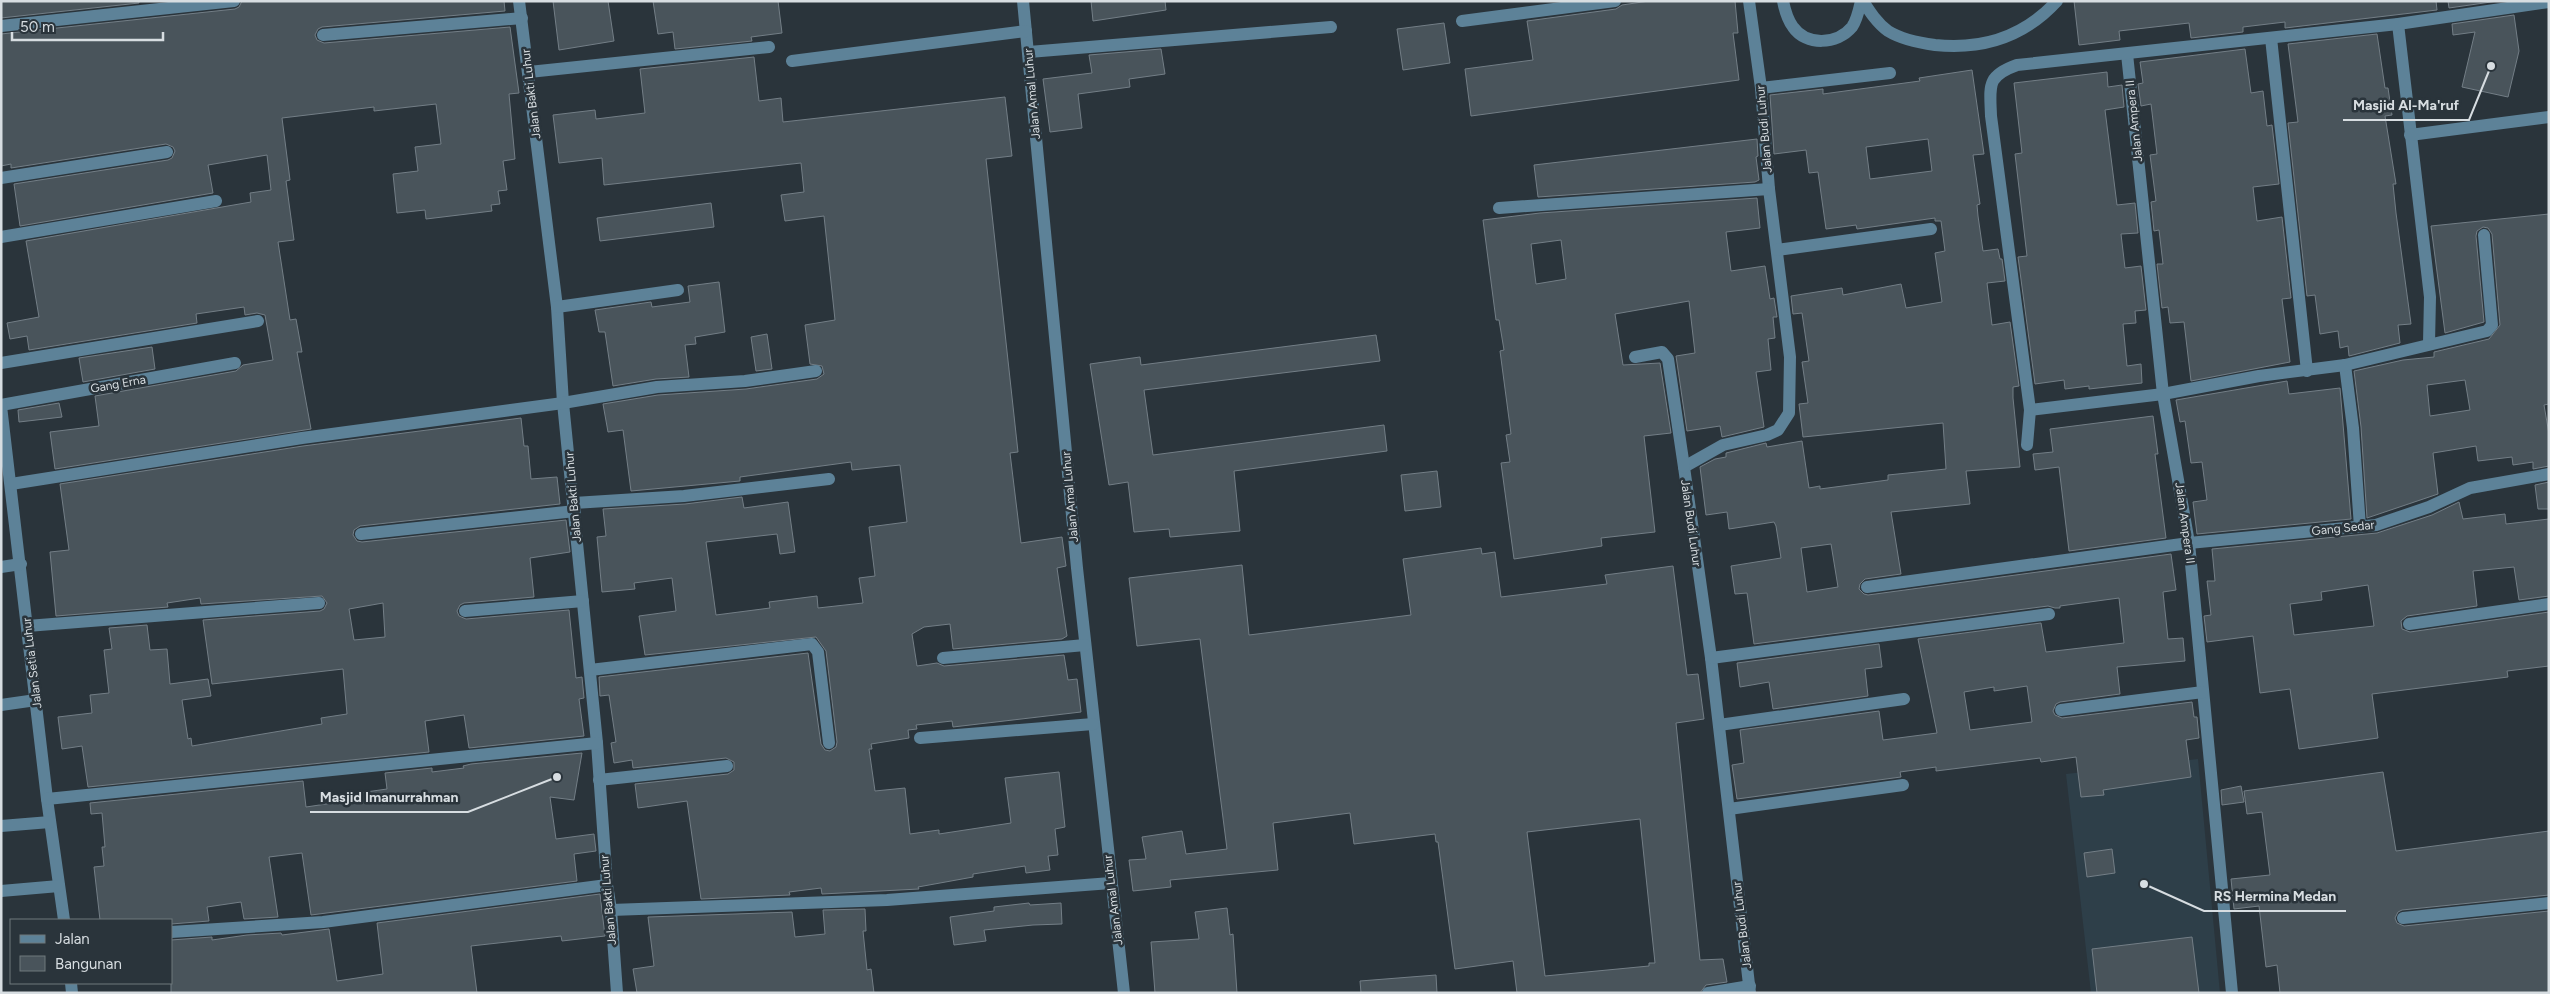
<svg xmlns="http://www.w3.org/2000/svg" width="2550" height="994" font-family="Figtree,sans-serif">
<rect width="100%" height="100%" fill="#2a343b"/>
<path fill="#2e3f49" d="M2198,759l22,234h-129l-25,-219z"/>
<g fill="#49545b" stroke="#737e86" fill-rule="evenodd">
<path d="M1,1h138v2l-138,15z"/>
<path d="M242,1h262l1,10 -183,16 -4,2 -3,6 2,5 7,3 186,-16 9,66 -10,1 6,65 -12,2 4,29 -9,1 2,13 -9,1 1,6 -66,8 -1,-9 -28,3 -4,-39 25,-3 -3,-24 26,-3 -5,-40 -62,7v-4l-92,11 8,62 -4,1 8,59 -16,2 12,78 6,-1 6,33h-5l14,77 -256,40 -5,-37 49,-6 -4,-30 141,-25 7,-6 30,-5 -8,-45 -8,-2 -12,2 -1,-8 -48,7 1,9 -168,27 -2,-14 -17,3 -3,-16 32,-6 -13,-76 225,-39 -1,-9 21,-3 -4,-35 -59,10 5,28 -193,33 -6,-42 154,-24 4,-2 3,-7 -2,-4 -7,-3 -155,24v-4l-10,2v-132l234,-25 4,-2z"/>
<path d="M553,1h55l6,40 -55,9z"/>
<path d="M653,1h125l4,32 -31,4 1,4 -77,8 -2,-17 -15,2z"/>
<path d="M1091,1h74l1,9 -73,11z"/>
<path d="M1649,1h86l3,32h-5l6,47 -268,36 -6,-47 68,-9 -6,-39 89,-12 6,-4z"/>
<path d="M2074,1h362l1,9 -152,18v-6l-42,5v5l-52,6 -2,-15 -70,8 1,9 -41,5z"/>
<path d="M2448,1h50l-49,7z"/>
<path d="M2514,15l5,36 -11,46 -46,-10 13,-55 -22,3 -1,-11z"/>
<path d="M1444,23l6,40 -47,7 -6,-41z"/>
<path d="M2377,34l8,54h3l4,27 -7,1 11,68h-3l3,29 15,111 -13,1 2,18 -51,13 -1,-10 -8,2 -2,-17 -18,3 -5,-39 -8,1 -19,-173 10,-1 -10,-78z"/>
<path d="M1161,49l4,25 -36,5 1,8 -52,7 4,34 -32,4 -7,-53 49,-6 -3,-18z"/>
<path d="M2245,49l6,44 12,-2 4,35 5,-1 7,59 -26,3 4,34 25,-4 9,81 -9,1 8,63 -99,19 -7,-59 -14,1 -2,-16 -6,1 -5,-44h6l-4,-34 -5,1 -3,-29 5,-1 -6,-46 7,-1 -6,-50 -10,2 -3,-22 5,-1 -3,-21z"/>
<path d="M754,57l5,44 22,-3 2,24 222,-25 7,59 -26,3 32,293 -8,1 11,90 41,-6 4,29 -9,2 10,68 -5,3 -109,10 -3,-25 -26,3 -12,7 5,32 20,-3 7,3 120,-11 4,25 9,-1 4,33 -128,15 -1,-6 -36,4 1,4 -9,1 1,8 -38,6 1,5h-3l6,42 30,-3 5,46 29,-4v4l72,-11 -6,-45 54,-6 6,55 -10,2 3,26 -10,1 2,14 -24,3 -1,-7 -52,8v3l-55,10 1,2 -97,5 -1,-6 -32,4 1,3 -89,4 -14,-98 -49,7 -3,-24 93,-10 6,-4v-8l-8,-4 -93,10 -1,-8 -18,3 -3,-20 5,-1 -7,-47 -9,1 -1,-19 209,-24 13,91 4,6 5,1 6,-4 1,-5 -11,-91 -10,-14 -171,18 -6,-39 37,-5 -4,-33 -38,5 1,6 -33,3 -5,-55 9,-1 -3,-27 82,-5 57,-7 2,11 44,-6 7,50 -15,2 -3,-20 -71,8 10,73 54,-7 -1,-6 48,-6 1,12 45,-5 -4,-25 16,-2 -6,-49 38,-5 -7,-57 -48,5 -1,-8 -111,15v4l-109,10 -8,-61 -15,2 -5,-28 55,-9 88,-6 71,-10 7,-5 -2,-8 -12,-2 -5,-39 30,-5 -11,-104 -39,5 -4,-26 23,-3 -3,-29 -197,22 -2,-27 -43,5 -6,-48 42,-5 1,9 49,-6 -5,-44z"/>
<path d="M1972,70l12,84 -11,1 7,49 -3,1 1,11 5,35 15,-2 2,10h2l3,22 -18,2 5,42 18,-3 9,64 -6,1v11l7,69 -54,4 4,33 -79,8 10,62 -36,5 -5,5 -1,5 5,5 4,1 303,-41 5,36 -13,2 5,47 15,-1 2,23 -68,6 3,27 -60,8 -4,2 -3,7 2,4 7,3 130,-16 2,15h3l2,21 -13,2 5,37 -88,13 1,5 -23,2 -5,-40 -35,5 -1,-4 -104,13v-4l-36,5 1,5 -164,22 -5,-34 12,-2 -4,-33 139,-19 4,29 54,-7 -19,-94 123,-16 5,29 78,-9 -5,-45 -59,8v2h-5l-7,-2 -294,38 -7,-51 -12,1 -4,-28 50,-8 -5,-32 -2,-4 -45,7 -2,-17 -21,3 -6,-48 15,-8 11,-2v-4l40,-10 1,4 35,-6 7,47 11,-2v3l68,-9v-5l58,-6 -3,-46 -140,14 -4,-33 9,-1 -6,-41 7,-1 -7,-48 -9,1 -2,-18 51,-8 1,7 58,-11 5,24 36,-6 -7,-49 10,-2 -4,-30h-6v-3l-78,11 -1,-4 -30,4 -8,-57 -9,1 -3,-23 -32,4 -4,-59 53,-6v5l22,-3 75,-10 -1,-3zM1928,139l4,32 -62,8 -4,-32zM1831,544l7,43 -31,5 -6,-44zM2027,686l5,36 -62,8 -6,-38 30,-5v4z"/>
<path d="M2107,72l1,15 14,-2 2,22 -19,3 12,95 18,-2 3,30 -17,1 4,34 16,-2 5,44 -11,1 1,12 -13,1 4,42 14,-2 1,19 -53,6v-3l-24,3 -1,-9 -29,4 -17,-127 9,-1 -12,-102 7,-1 -8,-70z"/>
<path d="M1757,139l1,17 -2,1 3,23 -4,2 -217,15 -4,-32z"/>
<path d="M1757,198l3,30 -34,4 5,39 34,-5 5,33 4,-1 3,19h-4l2,21 -7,1 3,31 -15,2 8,55 -42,10 -2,-11 -33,5 -11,-75 19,-3 -6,-52 -74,13 8,51 37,-2 11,70 -27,3 11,96 -54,6 1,8 -88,13 -13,-96 9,-1 -4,-27 5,-1 -11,-83 4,-1 -5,-30h-3l-13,-100 57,-7zM1561,240l5,39 -30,5 -5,-40z"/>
<path d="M711,203l3,24 -114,14 -3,-23z"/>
<path d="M2549,214v190l-5,1 5,29v32l-16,3v-7l-20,3 -1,-8 -34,4 -2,-15 -43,7 5,41 -71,24 -6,-91 -7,-56 49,-11 31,-3v-5l55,-13 11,-14 -8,-91 -4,-6 -5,-1 -6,4 -1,5 8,86 -39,11 -14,-107zM2465,380l5,30 -40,6 -3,-31z"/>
<path d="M719,282l6,50 -30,5 1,7 -11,1 4,32 -33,2 -43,7 -8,-54h-6l-4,-22 56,-8 1,5 38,-5 -2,-16z"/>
<path d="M767,334l5,35 -16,2 -5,-34z"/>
<path d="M1376,335l4,26 -236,29 9,65 231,-30 3,26 -153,20 6,60 -70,6 -1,-8 -35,3 -6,-50 -19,3 -19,-121 50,-7 1,8z"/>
<path d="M152,347l3,22 -72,13 -4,-24z"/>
<path d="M2287,381l2,13 51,-6 11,131 -154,15 -4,-32 14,-2 -5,-38 -11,1 -6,-42 -5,1 -4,-22z"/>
<path d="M59,403l3,14 -43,5 -1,-12z"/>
<path d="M2153,416l5,38h-3l11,84 -97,13 -10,-84 -24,3 -2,-16 20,-2 -3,-23z"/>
<path d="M521,418l3,28h4l3,33 26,-2 3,27 -200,22 -6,4 -1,5 4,6 5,1 204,-22 4,32 -40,6 4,39 -70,6 -4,2 -3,6 2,5 7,3 103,-9 7,68 6,-1 2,21 -5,1 5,37 -115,12 -5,-33 -39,6 4,31 -341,35 -6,-41 -20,3 -4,-32 34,-4 -2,-18 19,-2 -5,-43 8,-1 -3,-21 38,-3 3,25 17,-1 3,35 38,-5 3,17 -29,4 6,39 3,-1 1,8 130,-22 -1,-6 26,-4 -4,-45 -131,15 -9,-64 117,-9 4,-2 3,-6 -5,-7 -121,8 -1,-6 -33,5 1,4 -112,9 -6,-64 19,-2 -9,-66 243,-38zM383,603l2,34 -31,3 -5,-31z"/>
<path d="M1437,471l4,36 -36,4 -4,-36z"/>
<path d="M2549,482v27h-11l-3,-24z"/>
<path d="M2459,502l4,17 42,-5 1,10 43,-5v77l-30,4 -5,-33 -41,4 4,35 -70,10 -6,5 1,8 8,3 139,-20v54l-42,5 1,6 -136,17 6,44 -79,11 -9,-60 -30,4 -7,-57 -46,6 -3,-26 7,-1 -4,-34h8l-3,-32 165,-16 55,-18zM2368,585l6,41 -80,9 -4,-31 32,-4 -1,-8z"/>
<path d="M1481,548l1,6 13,-2 6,45 106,-13 -2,-9 68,-9 14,109 11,-1 6,45 -28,4 24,237 23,-1 4,23 -21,3 -6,8h-183l-4,-32 -58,8 -17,-127h-2l-1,-8 -81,10 -4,-31 -77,10 5,47 -108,10 1,7 -38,4 -4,-31 17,-1 -4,-22 40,-6 4,23 41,-5 -27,-210 -63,7 -8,-68 113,-13 7,70 162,-20 -8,-56zM1640,819l15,144h-6v3l-104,10 -18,-144z"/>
<path d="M1879,644l3,23 -17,2 3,27 -95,13 -4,-27 -29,5 -3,-24z"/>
<path d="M582,753l-8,47 -24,-3 6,42 38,-5 2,17 -22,3 3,27 -266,34 -9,-62 -33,4 9,60 -34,2 -3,-17 -34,5 2,14 -38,3v-4h-71l-6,-53 10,-1 -2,-19h3l-3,-34 -11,1 -1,-11 213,-22 3,26 54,-8 -1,-6 28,-4 -2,-16 47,-5v4l32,-4 -1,-2 8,-2z"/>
<path d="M2383,772l13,79 153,-20v64l-147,15 -4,2 -3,6 2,5 7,3 145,-15v82h-269l-3,-28 -11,2 -7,-61 -25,3 -3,-30 39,-4 -8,-63 -15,2 -3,-23z"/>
<path d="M2241,786l3,16 -22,3 -1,-15z"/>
<path d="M2112,849l3,24 -28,4 -3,-24z"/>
<path d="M600,894l5,42 -43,5 -1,-5 -90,10 6,47h-306v-53l41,-3v3l35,-5 34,-2 1,2 47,-6 8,52 46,-7 -6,-51z"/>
<path d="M1029,903l1,2 31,-2 1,21 -29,1 -49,5 2,11 -32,4 -4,-28 44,-6v-4z"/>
<path d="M1227,908l3,27 3,-1 4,59h-82l-4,-51 48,-3 -4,-27z"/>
<path d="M865,909l1,22h-3l4,39 4,-1 3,24h-237l-4,-24 21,-3 -6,-49 144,-5 3,25 30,-3 -2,-24z"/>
<path d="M2192,937l7,56h-102l-5,-44z"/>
<path d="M1436,975l1,18h-76l-1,-12z"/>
</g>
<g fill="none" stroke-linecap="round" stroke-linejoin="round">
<g stroke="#5d8298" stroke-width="12">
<path d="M519,1l38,306 6,96 34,340 10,142 4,25 6,83"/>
<path d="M1023,1l54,567 47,425"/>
<path d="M1749,1l12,87 8,101 21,168 -1,56 -11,17 -11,5 -44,10 -39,22 27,191 39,335"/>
<path d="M1783,1c2,10 4,18 10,26 13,19 44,18 59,0 5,-7 7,-17 9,-26"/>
<path d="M1863,1c7,11 14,22 25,30 13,8 32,12 47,14 48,5 89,-8 122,-44"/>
<path d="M1462,21l153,-20"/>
<path d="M2398,24l32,273 -1,46"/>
<path d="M1,26l233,-25"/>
<path d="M323,35l199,-17"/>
<path d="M2271,38l36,333"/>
<path d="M1029,52l302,-25"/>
<path d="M2127,54l36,340 26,149 43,450"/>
<path d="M792,61l234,-30"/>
<path d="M529,72l240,-25"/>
<path d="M1761,88l129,-15"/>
<path d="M2410,135l139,-18"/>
<path d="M1,178l166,-26"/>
<path d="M1499,208l270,-19"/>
<path d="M1,237l215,-36"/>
<path d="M1777,250l154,-21"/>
<path d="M557,307l121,-17"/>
<path d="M1635,357l27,-5 6,7 16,108"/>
<path d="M1,363l257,-42"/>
<path d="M2345,365l8,63 7,99"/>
<path d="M1,405l234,-42"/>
<path d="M1,406l46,393 17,121"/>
<path d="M2030,410l133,-16 96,-18 86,-11 142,-34 5,-6 -8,-90"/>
<path d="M2027,445l3,-35 -39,-294c-1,-30 -5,-40 26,-51l381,-41 151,-22"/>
<path d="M11,484l291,-46 261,-35 94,-16 88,-6 71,-10"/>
<path d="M574,503l110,-7 145,-17"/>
<path d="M361,534l214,-23"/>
<path d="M1,567l20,-3"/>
<path d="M1867,587l322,-44 187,-18 53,-18 41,-19 79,-14"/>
<path d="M465,611l118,-10"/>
<path d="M2409,624l140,-20"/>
<path d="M27,626l292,-23"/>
<path d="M943,658l142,-13"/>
<path d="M1711,658l338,-44"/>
<path d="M590,670l222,-26 6,8 11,91"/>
<path d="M1,705l35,-5"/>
<path d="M2061,710l142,-18"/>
<path d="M1719,725l185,-26"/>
<path d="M920,738l173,-14"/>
<path d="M599,780l128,-14"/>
<path d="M47,799l550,-56"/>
<path d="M1729,809l174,-24"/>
<path d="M1,826l49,-4"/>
<path d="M1,891l58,-5"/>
<path d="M611,910l276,-10 224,-17"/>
<path d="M2403,918l146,-15"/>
<path d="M171,932l152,-10 284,-37"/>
<path d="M71,983l1,10"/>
<path d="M1708,993l42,-7"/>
</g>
</g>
<g text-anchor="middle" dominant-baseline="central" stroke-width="5" stroke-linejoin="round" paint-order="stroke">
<g font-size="12" fill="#d7dde1" stroke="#2a343b">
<text transform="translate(531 94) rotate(-97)">Jalan Bakti Luhur</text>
<text transform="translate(1032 94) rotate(-95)">Jalan Amal Luhur</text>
<text transform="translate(2134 121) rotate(-96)">Jalan Ampera II</text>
<text transform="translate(1764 129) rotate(-95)">Jalan Budi Luhur</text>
<text transform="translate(118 384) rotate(-10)">Gang Erna</text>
<text transform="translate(573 497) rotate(-95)">Jalan Bakti Luhur</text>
<text transform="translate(1070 497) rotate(-95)">Jalan Amal Luhur</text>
<text transform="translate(1691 523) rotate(82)">Jalan Budi Luhur</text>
<text transform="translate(2185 523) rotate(82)">Jalan Ampera II</text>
<text transform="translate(2343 528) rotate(-6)">Gang Sedar</text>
<text transform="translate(32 663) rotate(-97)">Jalan Setia Luhur</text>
<text transform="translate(608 900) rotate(-95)">Jalan Bakti Luhur</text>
<text transform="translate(1113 900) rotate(-97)">Jalan Amal Luhur</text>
<text transform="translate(1742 925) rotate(-97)">Jalan Budi Luhur</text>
</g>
</g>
<path fill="none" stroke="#d7dde1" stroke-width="2" d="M2491 66L2469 120H2343M557 777L468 812H310M2144 884L2204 911H2346"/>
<g fill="#d7dde1" stroke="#2a343b" stroke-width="2">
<circle cx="2491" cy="66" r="5"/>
<circle cx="557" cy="777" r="5"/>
<circle cx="2144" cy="884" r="5"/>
</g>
<g font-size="14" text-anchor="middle" font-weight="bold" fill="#d7dde1" stroke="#2a343b" stroke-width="5" stroke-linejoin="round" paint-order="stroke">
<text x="2406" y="110">Masjid Al-Ma'ruf</text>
<text x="389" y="802">Masjid Imanurrahman</text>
<text x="2275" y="901">RS Hermina Medan</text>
</g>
<rect width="2550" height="994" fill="none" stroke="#d7dde1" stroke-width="5"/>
<rect x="10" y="919" width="162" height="65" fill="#2a343b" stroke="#6f787d"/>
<rect x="20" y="935" width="25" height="8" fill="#5d8298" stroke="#6f787d"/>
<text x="55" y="944" font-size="15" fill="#d7dde1">Jalan</text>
<rect x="20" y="956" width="25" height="15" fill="#49545b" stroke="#6f787d"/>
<text x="55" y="969" font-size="15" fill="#d7dde1">Bangunan</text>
<path d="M12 32v8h151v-8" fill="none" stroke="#d7dde1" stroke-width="2.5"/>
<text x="20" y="32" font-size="15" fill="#d7dde1" stroke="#2a343b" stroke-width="4" paint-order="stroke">50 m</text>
</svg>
